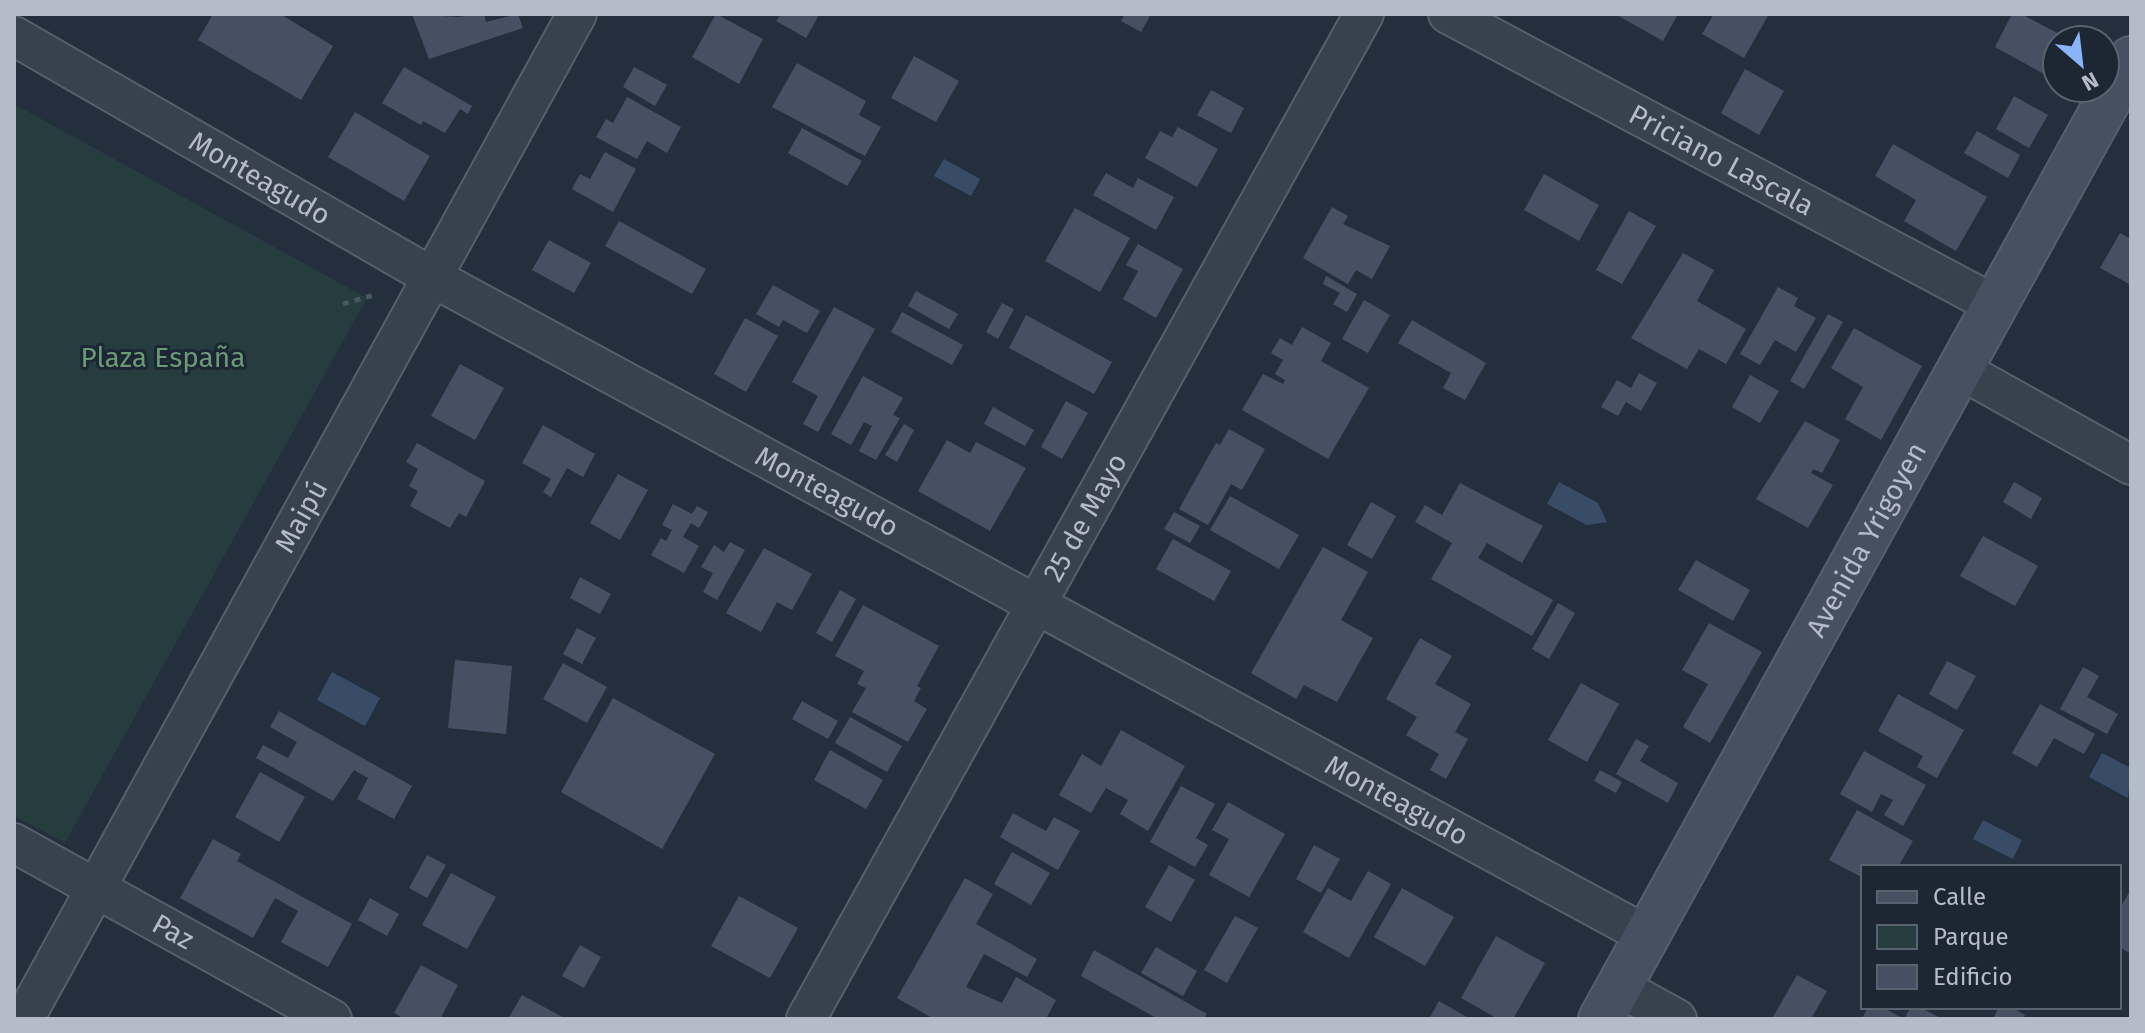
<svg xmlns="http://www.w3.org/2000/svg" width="2145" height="1033" font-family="'Fira Sans',sans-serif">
<rect width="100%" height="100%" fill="#242f3e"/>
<path fill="#263c3f" d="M14,104l353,194 -302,545 -51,-27z"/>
<g fill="#394c67">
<path d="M944,159l36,20 -9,17 -37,-20z"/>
<path d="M1559,482l39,21 9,19 -20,3 -40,-21z"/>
<path d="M332,672l48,26 -15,28 -48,-26z"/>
<path d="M2102,753l29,15 -3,30 -39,-21z"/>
<path d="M1983,820l39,20 -9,19 -40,-20z"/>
</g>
<g fill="#455162">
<path d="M213,14h67l53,32 -32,54 -103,-60z"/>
<path d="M412,14l46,3 26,-3 2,8 32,-8 5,14 -94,31z"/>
<path d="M716,14l47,25 -24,45 -47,-27z"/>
<path d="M781,14h33l4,3 -12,21 -30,-17z"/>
<path d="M1125,14h26l-10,18 -20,-11z"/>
<path d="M1615,14h63l-15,27z"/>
<path d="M1714,14h55l-25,44 -42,-24z"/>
<path d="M2012,14h9l44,23 -8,3v11l-13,23 -49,-27z"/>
<path d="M914,56l45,25 -23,41 -45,-24z"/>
<path d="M797,63l69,38 -7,14 22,12 -16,29 -93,-49z"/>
<path d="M404,67l68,39 -4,8 -8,-5 -15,24 -22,-12 -2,4 -39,-22z"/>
<path d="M634,67l33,18 -12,21 -32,-19z"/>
<path d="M1745,69l39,22 -25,44 -38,-22z"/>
<path d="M1211,90l33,18 -13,25 -34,-18z"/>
<path d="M2014,96l34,19 -19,33 -33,-19z"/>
<path d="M627,97l54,30 -14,26 -20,-12 -10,18 -41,-22 10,-18 7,4z"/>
<path d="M355,112l75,44 -26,45 -76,-44z"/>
<path d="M1178,127l40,22 -21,38 -52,-29 15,-27 12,6z"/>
<path d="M802,128l60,33 -15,25 -59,-33z"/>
<path d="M1977,131l43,24 -12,23 -44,-25z"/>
<path d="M1893,144l94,53 -31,54 -52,-30 12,-21 -41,-24z"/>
<path d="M605,152l31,17 -23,43 -41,-23 8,-15 10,5z"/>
<path d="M1106,173l27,15 5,-10 36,19 -18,33 -63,-35z"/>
<path d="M1544,174l55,31 -20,36 -55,-31z"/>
<path d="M1332,207l16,9 -5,8 47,22 -18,33 -16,-9 -8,14 -45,-26z"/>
<path d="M1075,208l55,30 -30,54 -55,-31z"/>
<path d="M1629,211l27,15 -34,58 -26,-14z"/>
<path d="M619,221l87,48 -14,25 -87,-48z"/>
<path d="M2120,233l11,6v46l-31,-17z"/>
<path d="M549,240l42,23 -17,30 -42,-23z"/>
<path d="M1138,244l45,25 -27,49 -33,-19 15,-28 -12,-6z"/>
<path d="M1683,253l31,17 -17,31 49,28 -20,35 -27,-15 -12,20 -56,-31z"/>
<path d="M1326,276l31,18 -10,18 -14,-8 7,-11 -17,-9z"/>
<path d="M773,285l47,26 -13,22 -24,-13 -4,7 -23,-13z"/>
<path d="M1778,287l20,11 -4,8 22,12 -20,34 -21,-12 -15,25 -20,-11z"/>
<path d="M916,291l42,23 -9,15 -41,-23z"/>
<path d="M1364,300l26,15 -22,38 -26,-14z"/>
<path d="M1002,303l12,6 -16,30 -12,-7z"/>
<path d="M834,307l41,22 -57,103 -15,-8 15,-28 -26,-14z"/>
<path d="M902,312l61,33 -11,20 -61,-33z"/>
<path d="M1828,314l15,8 -39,67 -14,-8z"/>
<path d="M1026,315l86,47 -18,32 -85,-46z"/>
<path d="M745,318l33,18 -32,56 -32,-18z"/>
<path d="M1412,320l74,43 -21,37 -22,-12 8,-15 -53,-30z"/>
<path d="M1302,327l29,16 -10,18 48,27 -41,71 -86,-49 21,-36 20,10 2,-4 -10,-6 8,-14 -12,-7 9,-15 12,7z"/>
<path d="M1854,328l68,38 -41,74 -36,-21 18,-32 -32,-19z"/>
<path d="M460,364l44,24 -29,52 -44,-24z"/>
<path d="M1639,373l18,10 -16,28 -15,-9 -8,14 -17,-9 16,-27 14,8z"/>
<path d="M1750,375l29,16 -19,32 -28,-16z"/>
<path d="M863,376l40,22 -10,17 7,3 -24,42 -17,-9 13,-25 -8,-4 -13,23 -20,-11z"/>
<path d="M1066,401l22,12 -26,46 -21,-12z"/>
<path d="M993,407l41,23 -9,16 -41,-22z"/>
<path d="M1805,421l35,19 -18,33 -9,-4 -2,4 22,12 -25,43 -52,-29z"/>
<path d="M904,424l10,6 -17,32 -12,-7z"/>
<path d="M543,425l52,29 -12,23 -16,-9 -16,29 -8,-5 8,-13 -29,-16z"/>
<path d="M1229,429l36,20 -23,41 -11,-6 -23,41 -29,-16 37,-66 4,2z"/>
<path d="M947,440l23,13 6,-11 50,26 -36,63 -72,-40z"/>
<path d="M417,443l68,38 -19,36 -7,-4 -9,15 -40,-22 8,-15 -9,-5 9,-17 -12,-7z"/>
<path d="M618,474l30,16 -28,50 -30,-17z"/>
<path d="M2014,482l28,16 -11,21 -28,-17z"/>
<path d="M1460,483l83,43 -21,37 -35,-20 -9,15 75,42 -21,36 -101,-57 21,-36 -37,-21 10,-17 17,10z"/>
<path d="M1230,496l69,39 -20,34 -69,-39z"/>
<path d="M1371,502l25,14 -24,43 -25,-14z"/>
<path d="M673,504l19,10 5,-8 11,6 -9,16 -8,-5 -8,14 16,9 -15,27 -33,-18 10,-17 5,3 6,-11 -10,-5z"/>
<path d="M1174,512l26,14 -10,17 -26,-14z"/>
<path d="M1983,536l55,30 -23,40 -55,-30z"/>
<path d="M1173,539l58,32 -17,30 -58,-32z"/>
<path d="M730,542l15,8 -28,50 -14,-8 10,-19 -12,-6 13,-22 10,7z"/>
<path d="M1323,547l45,25 -27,48 32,18 -36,64 -33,-17 -8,14 -45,-26z"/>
<path d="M764,548l48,26 -20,36 -15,-8 -16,30 -35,-19z"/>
<path d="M1696,560l54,30 -17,31 -55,-31z"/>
<path d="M580,577l31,17 -11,20 -30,-16z"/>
<path d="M840,590l16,9 -24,43 -16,-9z"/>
<path d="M1558,603l17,10 -26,46 -17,-10z"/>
<path d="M863,605l76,41 -22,40 4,2 -7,13 13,8 -19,33 -56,-30 14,-24 -9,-4 7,-13 -29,-15z"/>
<path d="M1709,623l53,29 -52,91 -27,-16 25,-43 -26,-14z"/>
<path d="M577,628l19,10 -14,26 -19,-10z"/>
<path d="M1420,638l32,18 -17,28 36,20 -16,28 13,7 -22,40 -16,-9 9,-16 -33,-19 11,-18 -31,-18z"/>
<path d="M455,660l57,6 -6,68 -58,-6z"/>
<path d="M1947,661l29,15 -19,34 -28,-16z"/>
<path d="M563,663l44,24 -20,36 -44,-24z"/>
<path d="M2083,667l16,9 -12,21 31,17 -11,20 -47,-25z"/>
<path d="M1581,683l38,21 -32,58 -39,-22z"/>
<path d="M1898,694l66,36 -27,48 -20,-11 6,-11 -45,-25z"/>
<path d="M613,698l102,56 -53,95 -101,-57z"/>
<path d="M802,701l36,20 -10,18 -36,-20z"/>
<path d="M2040,704l55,30 -11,20 -30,-16 -17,29 -25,-14z"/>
<path d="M279,711l133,75 -18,33 -37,-20 11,-21 -14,-8 -21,31 -77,-43 7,-13 25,13 9,-16 -27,-15z"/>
<path d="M850,717l52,29 -15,26 -52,-29z"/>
<path d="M1121,730l64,36 -37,65 -28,-17 8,-14 -22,-12 -15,25 -32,-18 23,-41 19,12z"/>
<path d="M1636,739l13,7 -9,15 38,22 -10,20 -52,-29z"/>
<path d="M830,750l53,30 -17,29 -52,-29z"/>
<path d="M1864,751l62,34 -23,41 -19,-11 9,-15 -12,-6 -9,18 -32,-18z"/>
<path d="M1600,770l22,12 -6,11 -22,-12z"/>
<path d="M260,772l45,25 -26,45 -44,-25z"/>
<path d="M1181,786l34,18 -19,34 12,7 -13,22 -45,-25z"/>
<path d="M1228,802l57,32 -36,63 -40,-22 20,-36 -17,-9z"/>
<path d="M1857,810l56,31 -15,26h-35v11l-34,-18z"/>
<path d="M1013,813l33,18 8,-14 26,14 -22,39 -58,-33z"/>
<path d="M213,839l28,15 -4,7 115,63 -24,43 -47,-25 17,-31 -23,-13 -22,40 -73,-40z"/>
<path d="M1314,845l26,14 -19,34 -25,-14z"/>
<path d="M1012,852l38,21 -19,32 -37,-21z"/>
<path d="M427,855l19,10 -19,33 -18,-10z"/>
<path d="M1169,865l26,15 -24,42 -26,-15z"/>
<path d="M1368,871l23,13 -42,74 -46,-26 25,-44 23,13z"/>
<path d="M451,873l45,24 -29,52 -45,-24z"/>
<path d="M965,878l28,16 -17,30 61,35 -10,18 -43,-23 -18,33 36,16 14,-26 40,23 -10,19h-112l-37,-21z"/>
<path d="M1402,888l52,29 -29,49 -51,-29z"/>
<path d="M2131,889v65l-12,-7v-37z"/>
<path d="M739,896l59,32 -28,50 -59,-32z"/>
<path d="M370,898l29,16 -12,22 -29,-16z"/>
<path d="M1235,916l23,12 -31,55 -23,-13z"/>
<path d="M1496,936l49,27 -32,56h-15l-37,-21z"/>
<path d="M580,945l21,12 -17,31 -22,-12z"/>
<path d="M1156,947l41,24 -14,25 -42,-23z"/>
<path d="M1094,950l113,64 -4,5h-45l-77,-43z"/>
<path d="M421,965l37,20 -18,34h-35l-11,-6z"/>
<path d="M1797,975l30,16 -16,28h-34l-4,-2z"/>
<path d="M522,995l44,24h-58z"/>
<path d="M1439,1001l31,18h-41z"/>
<path d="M1868,1007h14l22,12 7,-12h9l22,12h-80z"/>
<path d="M1999,1007h12l14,8 -2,4h-30z"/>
</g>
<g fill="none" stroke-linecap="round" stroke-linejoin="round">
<g stroke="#565f6c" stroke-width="42">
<g id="minor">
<path id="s1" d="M1448,14l549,292"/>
<path id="s2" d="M14,36l418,241 1216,659"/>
<path d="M1961,370l170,95"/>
<path id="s3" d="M14,843l318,176"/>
<path d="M1619,987l58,32"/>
<path id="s4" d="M24,1019l553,-1005"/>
<path id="s5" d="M806,1019l558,-1005"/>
</g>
</g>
<g stroke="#565f6c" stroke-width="48">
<g id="secondary">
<path id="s6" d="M1601,1019l530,-960"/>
</g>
</g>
<path stroke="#44595c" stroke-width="5" stroke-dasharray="6 6" stroke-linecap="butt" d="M343,304l34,-10"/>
<use href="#minor" stroke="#38414e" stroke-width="38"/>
<use href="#secondary" stroke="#465061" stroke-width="44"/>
</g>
<g text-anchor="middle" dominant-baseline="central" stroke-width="6" stroke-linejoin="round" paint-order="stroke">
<g font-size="28" fill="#b4bcc9" stroke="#1d2633">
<text stroke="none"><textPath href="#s1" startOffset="310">Priciano Lascala</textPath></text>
<text stroke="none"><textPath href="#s2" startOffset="284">Monteagudo</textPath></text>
<text stroke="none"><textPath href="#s2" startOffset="932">Monteagudo</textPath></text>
<text stroke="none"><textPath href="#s4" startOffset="574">Maipú</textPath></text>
<text stroke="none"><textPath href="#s5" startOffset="574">25 de Mayo</textPath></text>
<text stroke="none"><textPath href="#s6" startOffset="548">Avenida Yrigoyen</textPath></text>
<text stroke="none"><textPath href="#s2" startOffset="1580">Monteagudo</textPath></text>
<text stroke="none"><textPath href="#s3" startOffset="182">Paz</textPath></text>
</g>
<g font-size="28" fill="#6b9a76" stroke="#1d2633">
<text x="163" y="357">Plaza España</text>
</g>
</g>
<rect width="2145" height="1033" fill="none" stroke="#b4bcc9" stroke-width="32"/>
<rect x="1861" y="865" width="260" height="144" fill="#1d2633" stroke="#59626f" stroke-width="2"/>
<rect x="1877" y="891" width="40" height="12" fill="#465061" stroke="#59626f" stroke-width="2"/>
<text x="1933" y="905" font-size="24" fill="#b4bcc9">Calle</text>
<rect x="1877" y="925" width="40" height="24" fill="#263c3f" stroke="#59626f" stroke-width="2"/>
<text x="1933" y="945" font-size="24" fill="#b4bcc9">Parque</text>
<rect x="1877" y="965" width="40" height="24" fill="#455162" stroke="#59626f" stroke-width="2"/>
<text x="1933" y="985" font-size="24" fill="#b4bcc9">Edificio</text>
<g transform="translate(2081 64) rotate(152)"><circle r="38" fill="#1d2633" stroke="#59626f" stroke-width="2"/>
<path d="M0-6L14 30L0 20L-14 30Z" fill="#8ab4f8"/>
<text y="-12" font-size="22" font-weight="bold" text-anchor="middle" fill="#b4bcc9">N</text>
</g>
</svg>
